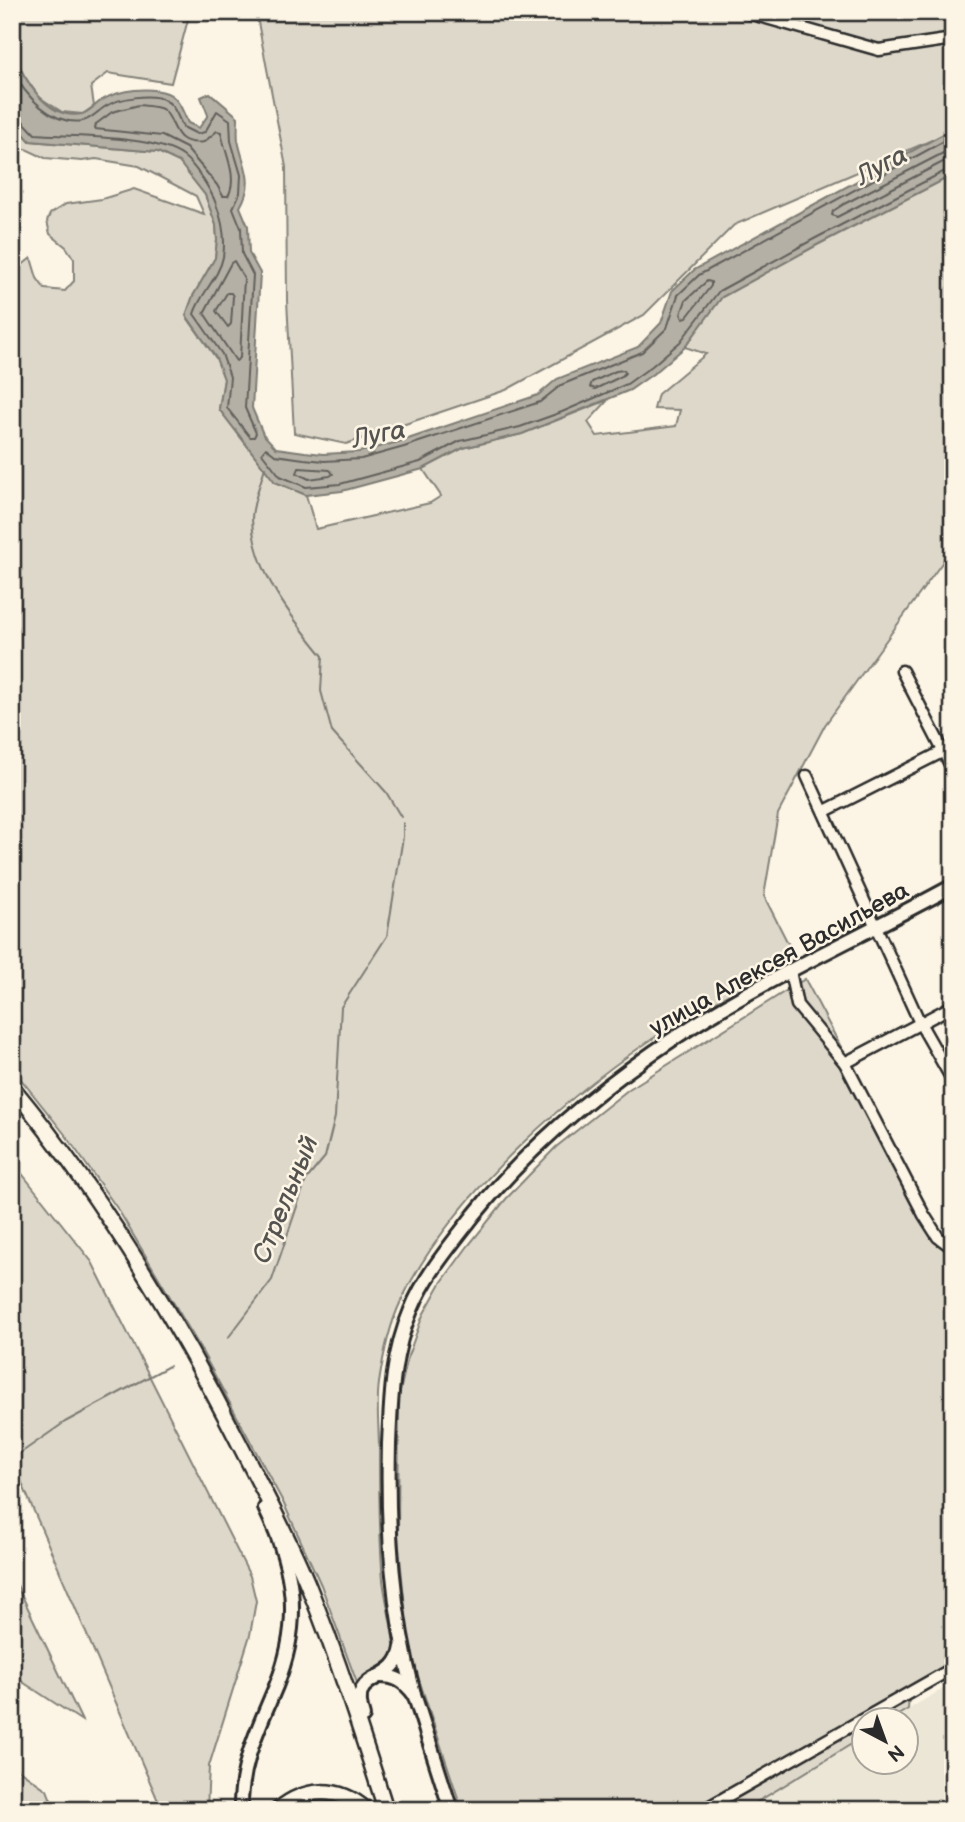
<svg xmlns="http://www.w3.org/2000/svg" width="965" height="1822" font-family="'Balsamiq Sans',sans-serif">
<rect width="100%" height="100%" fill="#fcf5e5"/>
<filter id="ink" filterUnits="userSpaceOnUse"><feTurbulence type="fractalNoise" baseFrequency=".0143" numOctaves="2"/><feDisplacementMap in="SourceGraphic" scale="14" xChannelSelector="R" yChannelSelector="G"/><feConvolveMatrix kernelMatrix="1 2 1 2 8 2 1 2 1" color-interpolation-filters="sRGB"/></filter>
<g filter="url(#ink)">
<path fill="#ece6d7" d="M953,1683v127h-209l119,-73 1,25h42v-42h-16z"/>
<g fill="#ded8ca" stroke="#84827a" stroke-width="2">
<path d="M12,12h178l-19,71 -63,-10 -17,13 3,20 -11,8 -21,-2 -23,-15 -19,-27 -8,-20z"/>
<path d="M256,12h686l11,2v117l-219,94 -90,90 -138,75 -160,54 -52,-11 -7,-133 -1,-133z"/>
<path d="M12,120l18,21 128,11 21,10 26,33 11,30 1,15 -2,18 -22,38 -7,20 30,42 8,21 -5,30 56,73 31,13 10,34 114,-26 11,-7 -18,-27 40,-21 59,-14 86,-34 -20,22 9,14 79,-10 4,-16 -26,-1 4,-15 48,-40 -21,-7 37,-50 95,-52 136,-70v390l-9,-5 -119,165 -47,89 -14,82 32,63c-41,22 -82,42 -122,66 -99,62 -223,170 -273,276 -12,25 -18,55 -22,82 -3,21 0,44 0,64 0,44 0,89 4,133 3,24 10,48 12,73l-4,9 -25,12 -9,9 -36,-98 -38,-83 -85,-158 -79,-133 -52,-74 -55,-69v-805l4,3h5l10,-8 6,20 8,11 20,2 9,-10v-22l-8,-12 -16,-13 -3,-13 3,-7 16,-10 36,-5 32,-10 70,25 -8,-18 -57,-30 -43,-7 -14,2 -37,-3 -19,-9 -14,4z"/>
<path d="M805,979l148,280v403l-263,148h-228l-53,-161 -11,-112 1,-141 9,-40 15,-41 18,-32 27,-37 38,-47 50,-52 73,-58z"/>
<path d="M12,1161l80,101 158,314 6,25 -6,34 -41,131 -2,44h-45l-150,-350z"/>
<path d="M12,1575l70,146 -70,-46z"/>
<path d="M909,1698l-1,11 -18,11h-20z"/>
<path d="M863,1725v12l-119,73h-28z"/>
<path d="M12,1765l35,25 8,20h-43z"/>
</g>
<path fill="#b4b0a5" stroke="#7d7b74" stroke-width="2" d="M12,50c11,27 34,71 70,64 8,-2 15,-12 22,-15 16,-9 45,-13 63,-6 12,5 16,19 21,30l11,5 9,-13 -7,-18 9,-4 28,24c0,8 -1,16 0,23 5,27 18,40 2,67l8,19 1,27 11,20 -8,135 11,26 13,14 29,4 18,2 36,-2 43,-11 136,-46 19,-16 81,-32 23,-24 11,-32 22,-21 251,-137 8,-1v43l-136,70 -95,52 -37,50 -28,24 -27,19 -108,44 -59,14 -40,21 -81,22 -36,4 -31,-13 -56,-73 5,-30 -8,-21 -30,-43 7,-19 22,-38 2,-18 -1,-15 -11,-30 -26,-33 -21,-10 -128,-11 -18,-21z"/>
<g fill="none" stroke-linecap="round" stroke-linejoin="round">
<g stroke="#62605c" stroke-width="2">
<path d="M12,69c12,26 40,57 71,52 9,-2 16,-11 23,-15 13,-8 45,-13 59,-6 10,5 13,18 18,27l14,7 8,-2 12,-21 13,9 1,21 10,34 -1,18 -7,15 8,20 1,26 11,21 -8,133 11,25 -2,4h-4l-23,-29 3,-31 -8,-23 -28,-40c6,-20 25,-36 29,-57 3,-19 0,-35 -7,-53 -5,-14 -21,-39 -33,-48 -29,-21 -111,-19 -148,-22l-15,-16 -8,-2"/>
<path d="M139,105c7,1 17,1 23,4 15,9 8,38 42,33l13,-11 4,1c3,19 18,46 7,64h-5l-6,-11 -31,-37 -24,-12 -67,-7 1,-5 16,-12z"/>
<path d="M953,139l-7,1 -247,135 -21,20 -11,33 -25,24 -81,33 -21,17 -136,45 -43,12 -37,2 -20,-2 -29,-4 -9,-7 -4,5 18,23 26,11 34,-3 80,-22 40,-21 60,-14 42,-15 65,-28 25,-18 28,-24 39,-51 95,-52 133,-69 6,-1"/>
<path d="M953,148l-109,56 -11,7 -1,4 5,2 106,-55 10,-1"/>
<path d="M234,261l10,17 -4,80 -4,3 -32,-48 27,-50z"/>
<path d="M707,281l4,1v4l-24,31 -4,1 -2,-4 5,-14z"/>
<path d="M227,293h4l2,3 -2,28 -3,3 -12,-16z"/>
<path d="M624,370l1,3 -3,3 -27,13 -5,-2 2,-5 24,-11z"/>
<path d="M299,468l31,2 3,4 -3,2 -21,3 -12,-6z"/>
</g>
<g stroke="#7d7b74" stroke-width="2">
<path d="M265,467c-4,16 -13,36 -13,52 1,51 40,99 71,137l-2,35 11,41 54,60 15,25"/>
<path d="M228,1338l44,-58 34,-100 19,-23 10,-40 6,-110 46,-71 16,-99v-14"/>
<path d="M12,1455l10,-3 43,-30 104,-56"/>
</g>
<g stroke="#2b2b2b" stroke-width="15">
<g id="minor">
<path d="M745,12l134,38 74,-11"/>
<path d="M902,671l51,99"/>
<path d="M807,776l113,247 33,58"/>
<path d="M825,811l119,-60"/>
<path d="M790,971l7,34 48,58 79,152 14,22 15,11"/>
<path d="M845,1063l108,-57"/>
<path d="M703,1810l250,-142"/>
</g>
</g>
<g stroke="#2b2b2b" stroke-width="18">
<g id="major">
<path d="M380,1676c16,0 24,5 34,18l37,116"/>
<path d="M414,1694c-22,-82 -27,-165 -25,-250 2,-46 3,-90 22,-134 14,-35 40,-65 63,-95 57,-71 129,-130 205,-180 87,-57 183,-99 274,-149"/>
<path d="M363,1716c-16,-48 33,-29 39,-69"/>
<path d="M241,1810c-1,-46 18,-83 35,-124 26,-64 19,-117 -11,-178"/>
</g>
</g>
<g stroke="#2b2b2b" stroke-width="19">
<g id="highway">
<path d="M12,1087c90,109 163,230 227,356 24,47 49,93 69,142 30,74 54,149 78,225"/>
<path d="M278,1810c27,-23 61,-24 88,0"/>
</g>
</g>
<use href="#minor" stroke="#fcf5e5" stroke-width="10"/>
<use href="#major" stroke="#fcf5e5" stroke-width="12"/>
<use href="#highway" stroke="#fcf5e5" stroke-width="14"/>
</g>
</g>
<g text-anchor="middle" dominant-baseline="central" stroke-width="5" stroke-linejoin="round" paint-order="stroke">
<g font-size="24" fill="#2b2b2b" stroke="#fcf5e5">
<text transform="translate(779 959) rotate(-29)">улица Алексея Васильева</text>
</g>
<g font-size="26" font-style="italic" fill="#545350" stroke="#fcf5e5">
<text transform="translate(882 166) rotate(-28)">Луга</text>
<text transform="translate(379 435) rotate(-11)">Луга</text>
<text transform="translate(286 1200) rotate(-68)">Стрельный</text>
</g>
</g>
<rect width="965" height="1822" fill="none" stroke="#fcf5e5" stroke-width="42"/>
<rect x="21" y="21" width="923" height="1780" fill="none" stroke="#2b2b2b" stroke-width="2.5" filter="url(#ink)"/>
<g transform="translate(885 1741) rotate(139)"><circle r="33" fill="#fcf5e5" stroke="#a8a49b" stroke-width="2"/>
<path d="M0-5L12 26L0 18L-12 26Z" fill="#2b2b2b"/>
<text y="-10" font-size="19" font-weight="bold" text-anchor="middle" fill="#2b2b2b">N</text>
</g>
</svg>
